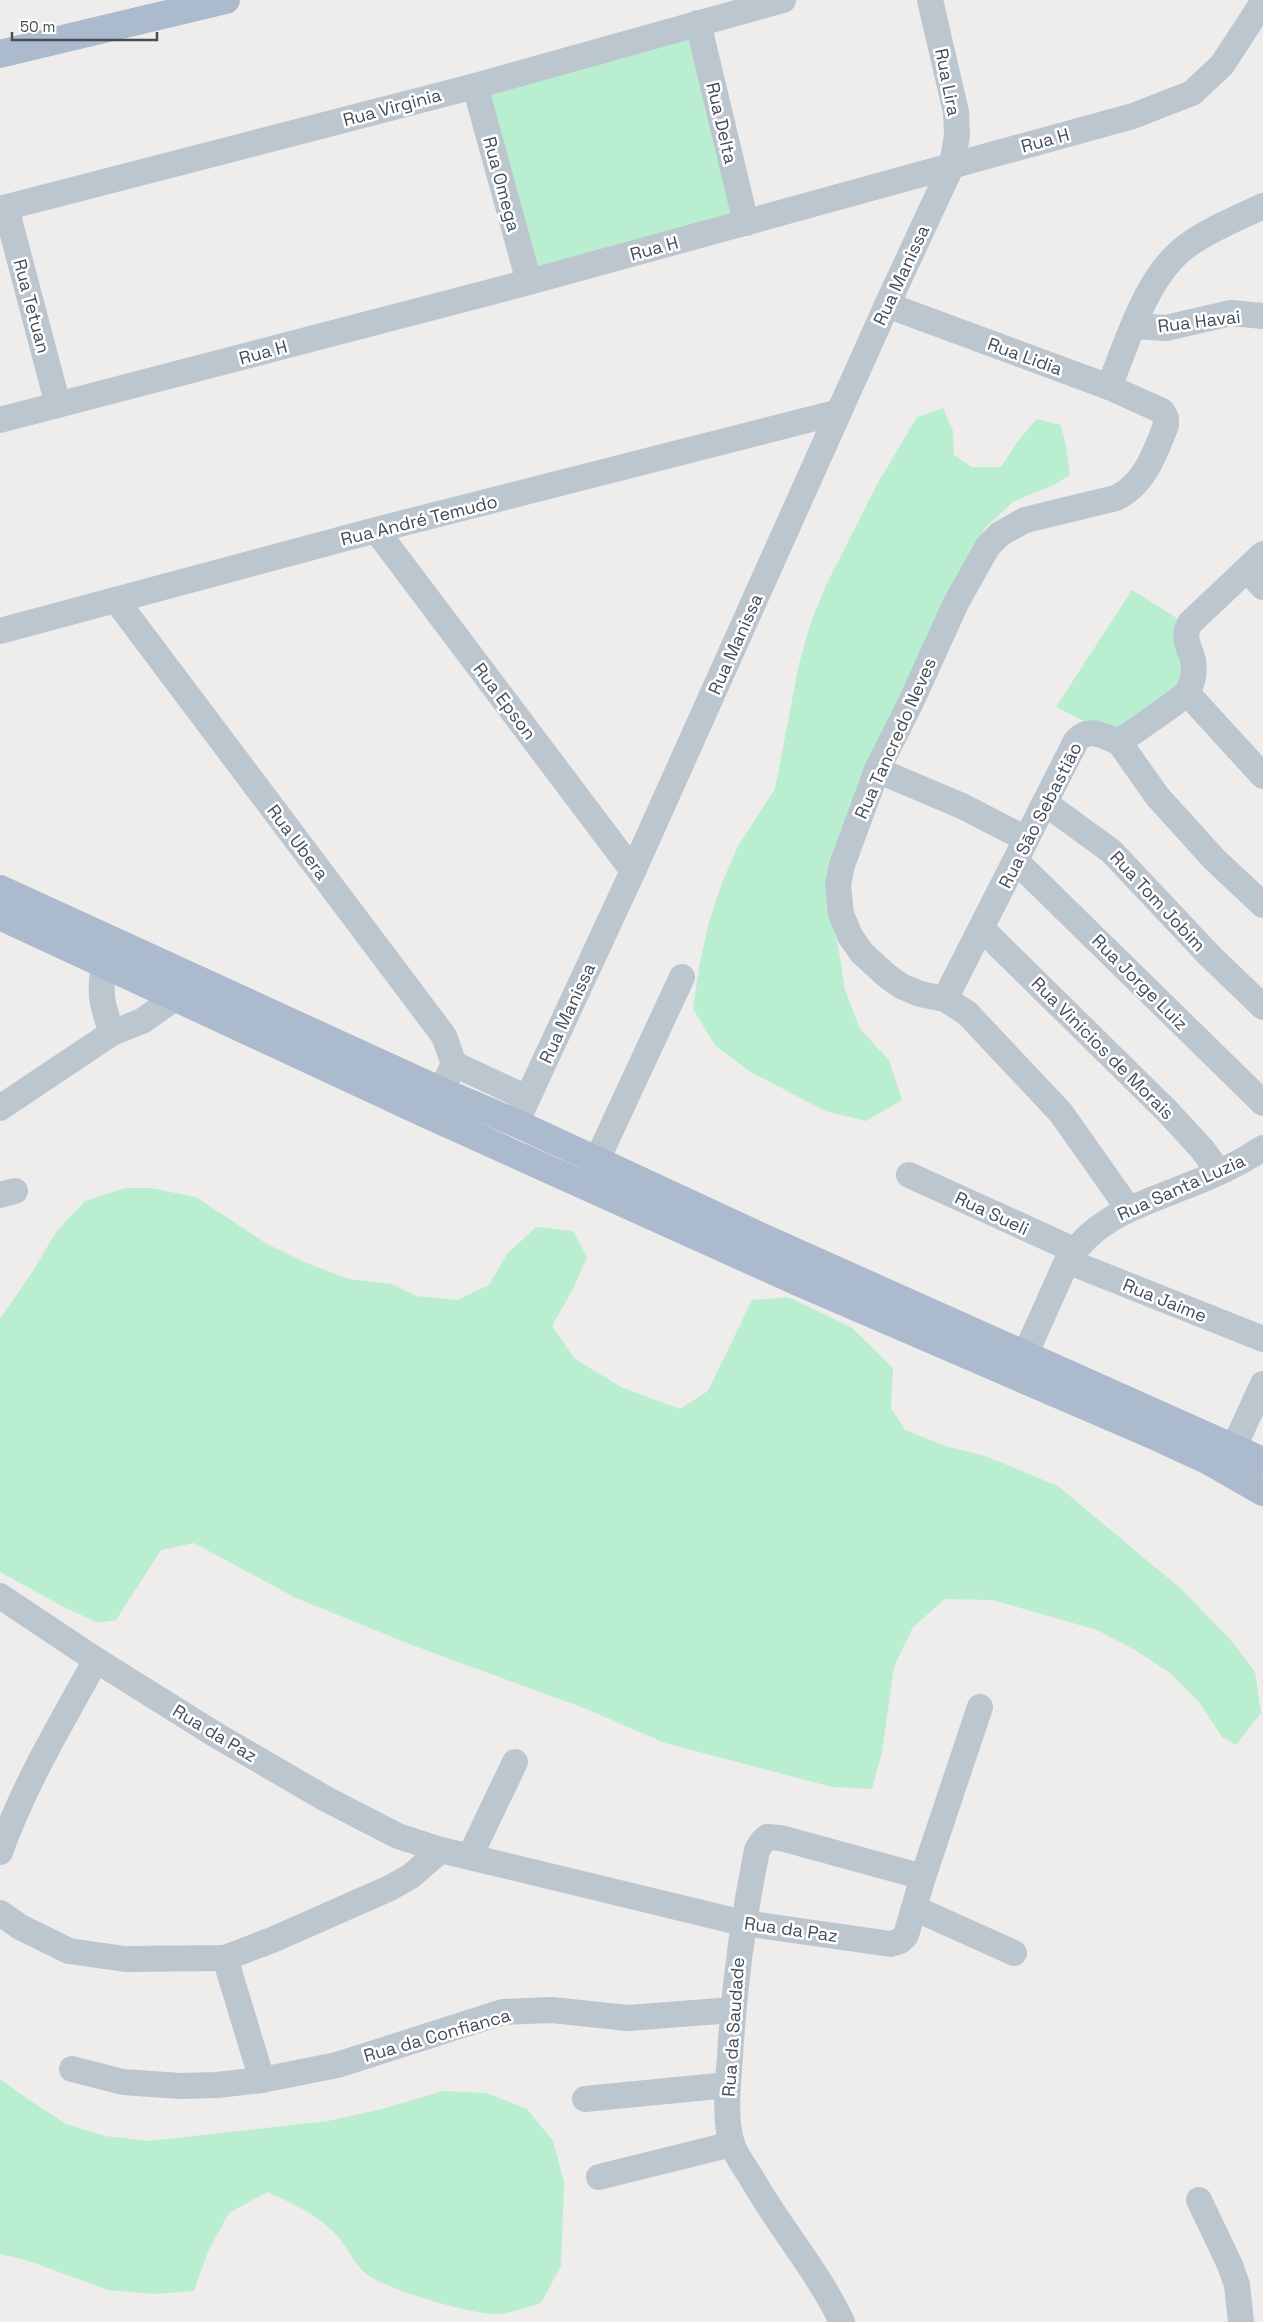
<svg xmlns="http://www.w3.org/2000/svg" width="1263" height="2322" font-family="'Space Grotesk',sans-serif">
<rect width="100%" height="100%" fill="#efecec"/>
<g fill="#b9eed0">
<path d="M698,23l48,200 -217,59 -54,-196z"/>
<path d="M943,408l10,23 1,24 18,12h29l15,-23 20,-25 25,6 5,21 4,29 -16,10 -40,16 -30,28 -17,31 -139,349 10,37 7,44 15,39 29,31 13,40 -36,21 -41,-10 -76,-40 -34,-26 -22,-36 6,-42 9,-41 13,-41 17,-39 37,-57 24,-125 12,-42 15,-37 53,-104 38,-64z"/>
<path d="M1132,590l51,32v59l-62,50c-23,-2 -44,-13 -65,-24z"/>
<path d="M125,1188h25l46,9 71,47 37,18 45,17 42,5 25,12 41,4 32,-15 18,-31 29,-27 37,4 14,26 -15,34 -20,35 22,32 47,29 59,22 28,-18 44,-91 36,-3 63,30 42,41 -2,40 14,22 40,16 40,10 73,30 123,103 49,50 25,33 6,41 -25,32 -14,-8 -22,-34 -31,-31 -34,-22 -38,-20 -104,-30 -48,-1 -32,28 -19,40 -12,85 -10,37 -40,-2 -167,-44 -81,-35 -172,-63 -116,-47 -102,-55 -33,7 -45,70 -18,3 -36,-17 -62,-34v-253l33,-48 23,-39 29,-31z"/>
<path d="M0,2079l29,21 37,24 39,12 44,5 179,-20 54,-12 61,-18 43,2 41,16 26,32 11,41 -3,84 -20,37c-13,4 -27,9 -41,11 -25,2 -116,-25 -135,-41 -10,-9 -17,-23 -25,-34 -19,-23 -46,-35 -73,-47l-38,21 -21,38 -14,40 -42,3 -44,-4 -82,-30 -26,-6z"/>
</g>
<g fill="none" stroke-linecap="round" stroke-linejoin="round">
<g stroke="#bcc6cf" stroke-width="26">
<path d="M698,23l48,200"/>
<path d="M475,86l54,196"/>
<path d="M6,208l52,197"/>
<path d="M0,209l475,-123 308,-86"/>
<path d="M887,305l222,82 53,24 4,7v7c-11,28 -21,59 -50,73l-91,22 -25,14 -12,12 -32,57 -45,99 -34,68 -35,95 -4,19 3,30 9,22 12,17 25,23 14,10 19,8 25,5 22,14 94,100 67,95"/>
<path d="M1134,326l32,2 65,-15 32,3"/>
<path d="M1109,387c19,-46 37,-112 79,-142 22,-16 50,-27 75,-39"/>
<path d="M0,420l529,-138 604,-166 59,-23 30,-28 41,-63"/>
<path d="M376,530l257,341"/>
<path d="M1247,570l16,17"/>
<path d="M116,600l328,436 10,28 -13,27"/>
<path d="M0,631l376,-101 463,-118"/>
<path d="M1187,693l76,83"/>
<path d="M1119,742l38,54 57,63 49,46"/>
<path d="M877,770l85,36 64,33"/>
<path d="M1045,803l66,48 99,105 53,51"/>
<path d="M1016,861l247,242"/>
<path d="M982,929l185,182 35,38 17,23"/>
<path d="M104,965c-5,29 -2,40 8,68"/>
<path d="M945,999l131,-258c12,-15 27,-5 43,1 11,-8 64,-43 69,-51 5,-9 7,-21 5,-31 -4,-14 -11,-22 -3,-37l73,-69"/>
<path d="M454,1064l73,34"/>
<path d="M0,1108l112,-75 30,-12 33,-23"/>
<path d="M516,1123l117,-252 254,-566 65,-140 5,-29 -1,-24 -26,-112"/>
<path d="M597,1160l85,-183"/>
<path d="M909,1175l165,75"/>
<path d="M0,1195l15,-4"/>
<path d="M1067,1261l196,78"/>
<path d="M1025,1355l42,-94c30,-45 71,-55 117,-74 27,-10 55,-23 79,-39"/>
<path d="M1233,1449l30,-65"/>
<path d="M0,1596l96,64 120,75 110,64 72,37 43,14 302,73 148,21 9,-3 6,-6 17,-58 57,-170"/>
<path d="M0,1852c24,-67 61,-129 96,-192"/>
<path d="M470,1856l45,-94"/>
<path d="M914,1908l100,45"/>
<path d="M0,1913l20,14 49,24 56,8 100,-1 47,-18 118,-52 21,-12 30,-26"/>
<path d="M225,1958l37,122"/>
<path d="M72,2069l51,13 57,4 37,-1 45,-5 75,-15 166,-53 49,-2 76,8 105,-8"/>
<path d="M585,2099l143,-14"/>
<path d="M599,2177l133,-33"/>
<path d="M1199,2200l31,65 7,20 4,37"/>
<path d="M842,2322c-24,-51 -63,-95 -91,-145 -6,-10 -15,-21 -19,-33 -8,-23 -4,-63 -2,-87 4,-70 13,-138 27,-207l5,-8 5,-5 14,1 142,39"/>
</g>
<g stroke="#abbacc" stroke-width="28">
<path d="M0,54l226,-54"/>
<path d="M0,889l441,202 75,32 248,115 499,223"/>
<path d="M0,916l426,198 372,168 352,152 59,27 54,31"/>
</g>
</g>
<g text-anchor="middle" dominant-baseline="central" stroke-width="5" stroke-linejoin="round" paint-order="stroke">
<g font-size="18" fill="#444e59" stroke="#fff">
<text transform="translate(948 82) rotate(79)">Rua Lira</text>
<text transform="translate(392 107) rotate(-15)">Rua Virginia</text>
<text transform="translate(722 123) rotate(77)">Rua Delta</text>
<text transform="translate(1045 140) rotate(-15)">Rua H</text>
<text transform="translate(502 184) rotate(75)">Rua Omega</text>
<text transform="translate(654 248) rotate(-15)">Rua H</text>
<text transform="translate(901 275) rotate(-65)">Rua Manissa</text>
<text transform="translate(32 306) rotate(75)">Rua Tetuan</text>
<text transform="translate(1199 321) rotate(-7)">Rua Havai</text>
<text transform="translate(263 352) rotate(-15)">Rua H</text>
<text transform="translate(1025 356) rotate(20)">Rua Lidia</text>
<text transform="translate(419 520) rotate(-14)">Rua André Temudo</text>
<text transform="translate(735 644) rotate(-66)">Rua Manissa</text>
<text transform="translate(505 701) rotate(53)">Rua Epson</text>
<text transform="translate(895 738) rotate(-66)">Rua Tancredo Neves</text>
<text transform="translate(1040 815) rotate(-63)">Rua Sāo Sebastiāo</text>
<text transform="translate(298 842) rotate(53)">Rua Ubera</text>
<text transform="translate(1158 901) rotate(47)">Rua Tom Jobim</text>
<text transform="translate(1140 982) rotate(45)">Rua Jorge Luiz</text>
<text transform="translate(567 1013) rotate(-65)">Rua Manissa</text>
<text transform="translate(1103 1048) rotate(45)">Rua Vinicios de Morais</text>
<text transform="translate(1181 1187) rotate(-24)">Rua Santa Luzia</text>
<text transform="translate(992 1213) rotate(25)">Rua Sueli</text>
<text transform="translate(1165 1300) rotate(22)">Rua Jaime</text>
<text transform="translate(215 1733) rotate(31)">Rua da Paz</text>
<text transform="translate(791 1929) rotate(8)">Rua da Paz</text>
<text transform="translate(733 2027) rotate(-86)">Rua da Saudade</text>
<text transform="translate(437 2035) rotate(-16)">Rua da Confianca</text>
</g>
</g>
<path d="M12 32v8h145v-8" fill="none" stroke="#444e59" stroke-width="2.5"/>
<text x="20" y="32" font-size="15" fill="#444e59" stroke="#ffffff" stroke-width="4" paint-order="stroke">50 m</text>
</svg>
